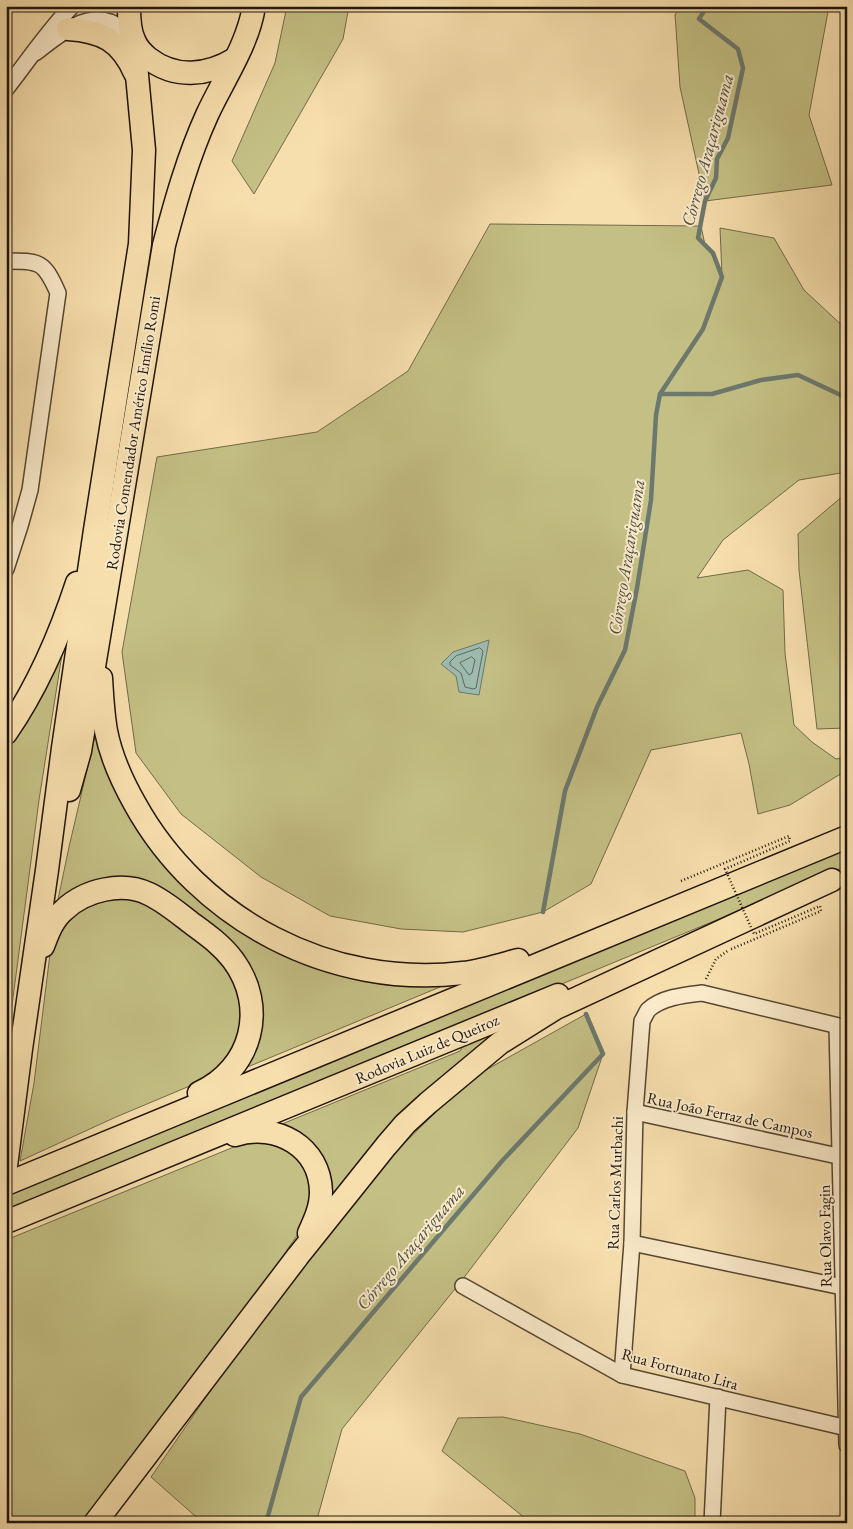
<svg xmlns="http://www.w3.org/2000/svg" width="853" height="1529" font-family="'EB Garamond',serif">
<rect width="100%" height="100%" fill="#f7dfad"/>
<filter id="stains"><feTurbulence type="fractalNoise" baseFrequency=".004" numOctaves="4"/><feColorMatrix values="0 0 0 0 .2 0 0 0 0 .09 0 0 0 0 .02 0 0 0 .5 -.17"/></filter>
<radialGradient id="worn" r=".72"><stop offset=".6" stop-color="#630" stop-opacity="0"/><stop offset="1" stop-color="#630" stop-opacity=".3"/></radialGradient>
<g fill="#c4c085" stroke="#726a48">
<path d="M287,6h62l-6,33 -89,155 -22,-33 43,-98z"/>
<path d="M686,6h143l-20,109 23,70 -127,16 -25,-114 -5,-73z"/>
<path d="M490,224l211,2 4,19 12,17 5,13 -2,-47 54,10 30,52 43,40v142l-48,8 -76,60 -26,38 51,-8 35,20 2,63 9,72 18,17 24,17 11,-2v13l-57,35 -32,9 -9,-50 -8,-31 -90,17 -60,134 -48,28 -80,20 -62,-3 -71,-13 -69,-39 -80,-63 -45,-61 -14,-101 35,-195 160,-25 91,-61z"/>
<path d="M844,495h3v233l-30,1 -18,-159 -1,-36z"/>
<path d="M66,629l-27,171 -33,251v-304l28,-48z"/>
<path d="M98,723l34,87 152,138 180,29 -226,94 19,-80 -104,-103 -97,21 13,-62z"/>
<path d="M847,847v19l-841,348v-20z"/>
<path d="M140,896l73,48 26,37 3,46 -12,32 -26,21 -88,37 -96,44 14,-78 18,-145 34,-37z"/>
<path d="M586,1014l17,40 -25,74 -119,156 -117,145 -26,94h-113l-52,-46 149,-216 63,-77 105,-104z"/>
<path d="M502,1031l-168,166h-5l-47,-73 178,-73 3,-5z"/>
<path d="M251,1140l32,5 20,16 10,28 -8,35 -34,49 -188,250h-77v-235l5,-50z"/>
<path d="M503,1417l77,17 105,37 10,27v25h-164l-89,-72 16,-33z"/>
</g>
<path fill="#9ebcb1" stroke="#6c796e" d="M489,640l-10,55 -20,-3 -3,-16 -15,-12 12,-12z"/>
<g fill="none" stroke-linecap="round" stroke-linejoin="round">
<g stroke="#5f685e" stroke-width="1">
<path d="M480,648l3,3 -7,37 -3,1 -8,-2 -4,-14 -11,-8v-3l6,-6z"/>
<path d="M472,657l3,3 -3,13 -3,2 -9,-12z"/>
</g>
<g stroke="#6c796e" stroke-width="4.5">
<path d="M660,394h52l49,-14 37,-5 49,23"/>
<path d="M543,912l22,-121 32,-84 28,-57 12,-62 14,-88 5,-85 4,-21 43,-65 19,-52 -9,-24 -15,-15 7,-37 11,-23 1,-19 11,-21 15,-70 -5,-19 -39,-30 8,-13"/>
<path d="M266,1523l35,-126 201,-236 101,-107 -17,-40"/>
</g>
<g stroke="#564733" stroke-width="18">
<g id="minor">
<path d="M35,53c19,-14 48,-41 75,-31 7,3 14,8 21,12"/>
<path d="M6,89c22,-28 41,-57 66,-83"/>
<path d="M6,261c34,0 38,0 52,32l-28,197 -10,36 -14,43"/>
<path d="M837,1026l10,419"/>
<path d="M635,1112l212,46"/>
<path d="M632,1243l215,45"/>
<path d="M463,1286l159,89 225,53"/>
<path d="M622,1375l10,-132 3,-131 7,-91c2,-3 4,-8 6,-11 14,-13 37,-15 54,-17l145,35"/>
<path d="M712,1523l6,-126"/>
</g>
</g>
<g stroke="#20140a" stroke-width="25">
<g id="highway">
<path d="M129,6c0,12 0,24 5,34 3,8 8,13 14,18 27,21 59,18 87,1"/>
<path d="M68,29c34,2 53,12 67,44"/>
<path d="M101,678c1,17 2,36 5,53 5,26 16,50 29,73 64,116 196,185 328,169 18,-2 37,-8 55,-13"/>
<path d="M6,733c31,-45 54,-98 71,-150"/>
<path d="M69,790l11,-39 84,-506c12,-45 24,-88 43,-130 16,-35 41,-70 47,-109"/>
<path d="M43,946c5,-13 10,-27 21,-36 21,-20 58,-29 85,-16 15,7 28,18 41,28 15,11 31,22 43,38 35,47 19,109 -34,133"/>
<path d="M235,1135c42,-13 85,12 86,57 0,15 -6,28 -12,41"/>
<path d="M6,1166l15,-117 26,-179 16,-122 32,-218 45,-286 4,-94 -10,-107"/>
<path d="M6,1184l841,-347"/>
<path d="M6,1222l552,-227"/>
<path d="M95,1523l203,-267 88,-110 19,-22 23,-21 72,-60 56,-35 276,-128"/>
</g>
</g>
<path stroke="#20140a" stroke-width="2.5" stroke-dasharray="1 2.5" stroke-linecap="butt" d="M706,979l10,-20 13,-9"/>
<use href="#minor" stroke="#faeaca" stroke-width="15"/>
<use href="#highway" stroke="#f7dfad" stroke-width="22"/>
<path stroke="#20140a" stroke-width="2.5" stroke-dasharray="1 2.5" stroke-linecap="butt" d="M681,881l108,-45 1,5 -65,28 29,65 66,-28 1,5 -92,39"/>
</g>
<g text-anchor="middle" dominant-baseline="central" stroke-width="4" stroke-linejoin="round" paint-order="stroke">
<g font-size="16" fill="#20140a" stroke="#faeaca">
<text transform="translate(133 433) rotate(-81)">Rodovia Comendador Américo Emílio Romi</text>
<text transform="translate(427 1049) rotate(-23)">Rodovia Luiz de Queiroz</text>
<text transform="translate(730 1115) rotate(12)">Rua João Ferraz de Campos</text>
<text transform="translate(615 1183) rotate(-88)">Rua Carlos Murbachi</text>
<text transform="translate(825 1236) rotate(-91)">Rua Olavo Fagin</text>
<text transform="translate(680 1369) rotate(15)">Rua Fortunato Lira</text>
</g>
<g font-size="18" font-style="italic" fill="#4c4f44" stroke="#faeaca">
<text transform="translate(707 150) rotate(-75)">Córrego Araçariguama</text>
<text transform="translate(626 557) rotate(-81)">Córrego Araçariguama</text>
<text transform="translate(410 1247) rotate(-50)">Córrego Araçariguama</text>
</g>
</g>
<rect width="853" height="1529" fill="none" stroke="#f7dfad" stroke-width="25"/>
<rect x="8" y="8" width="838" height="1514" fill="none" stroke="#20140a" stroke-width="2.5"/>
<rect x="12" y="12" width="828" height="1504" fill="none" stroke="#20140a"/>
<rect width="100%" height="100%" filter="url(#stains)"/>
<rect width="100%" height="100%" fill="url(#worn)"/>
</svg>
